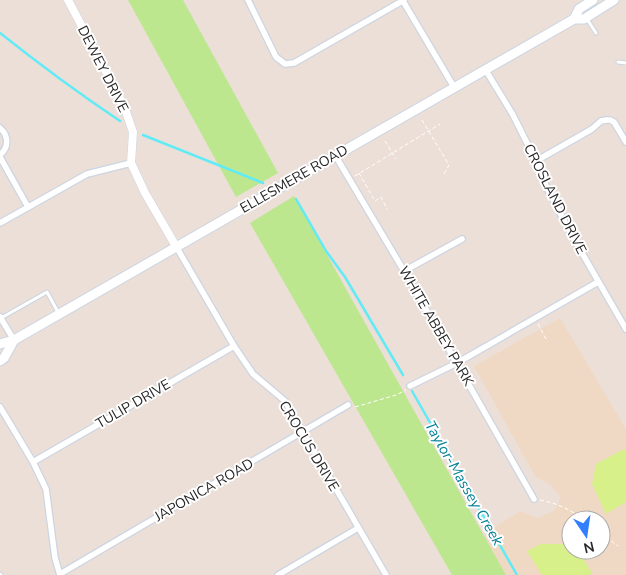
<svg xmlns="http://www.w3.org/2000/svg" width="626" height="575" font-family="'Nunito Sans',sans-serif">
<rect width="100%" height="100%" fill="#ebdfd7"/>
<path fill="#efd9c4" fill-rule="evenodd" d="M560,318l66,111v146h-120l-22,-40 12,-9 25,-15 16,7 17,-7 7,-13 -9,-12 -17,-10 -61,-110zM571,520h30v30h-30z"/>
<g fill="#bde78e">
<path d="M128,0h55l95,173 -42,24z"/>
<path d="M294,196l212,379h-54l-202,-352z"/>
</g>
<g fill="#d7f089">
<path d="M624,449l2,3v50l-20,12 -14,-30 4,-20z"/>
<path d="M541,544h23l7,5v1l10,5 11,18 -3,2h-47l-15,-24z"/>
</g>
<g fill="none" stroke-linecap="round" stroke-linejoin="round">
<g stroke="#60ebf7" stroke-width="2.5">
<path d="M0,33c39,31 78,60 120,88"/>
<path d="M143,135l120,48"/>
<path d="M296,199l30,52 19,26 58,98"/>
<path d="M412,391l105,184"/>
</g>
<g stroke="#ccd5e2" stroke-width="5">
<g id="service">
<path d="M587,19l9,14"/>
<path d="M618,62l8,1"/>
<path d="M1,318l46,-26 12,22"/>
<path d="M0,574l1,1"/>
</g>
</g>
<g stroke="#ccd5e2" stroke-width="8">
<g id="minor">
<path d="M248,0l28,57 9,7 9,-1 110,-63"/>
<path d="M403,1l51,86"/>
<path d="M485,69l28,46 23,46 10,25 25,48 55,95"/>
<path d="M0,128c9,8 9,19 0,27"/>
<path d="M335,155l69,116 130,228"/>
<path d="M0,157l28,50"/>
<path d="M536,161l56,-32 9,-8 5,-1h4l4,2 12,20"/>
<path d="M0,223l87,-49 44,-11"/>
<path d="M177,248l57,98 19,28 32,27 101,174"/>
<path d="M404,271l58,-32"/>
<path d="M0,317l14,23"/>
<path d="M410,386l47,-23 141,-81"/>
<path d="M0,407l33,55 13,27 9,69 5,17"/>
<path d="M33,462l201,-116"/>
<path d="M60,574l288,-169"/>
<path d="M278,575l80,-47"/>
</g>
</g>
<g stroke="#ccd5e2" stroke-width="9">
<path id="tertiary" d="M68,0l56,106 9,26 -2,31 14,30 32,55"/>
</g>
<g stroke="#ccd5e2" stroke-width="11">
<g id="secondary">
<path d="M574,19l5,-10 14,-9"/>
<path d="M0,344l14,-4c187,-106 373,-215 560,-321h10l30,-19"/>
<path d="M0,361l4,-3 10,-18"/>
</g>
</g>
<g stroke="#fff" stroke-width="1" stroke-dasharray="4 2.5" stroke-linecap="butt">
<path d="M422,120l27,45 -6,11"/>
<path d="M385,141l11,18"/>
<path d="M359,173l16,28 6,-4 6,12"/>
<path d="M355,176l85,-52"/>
<path d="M538,324l8,15"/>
<path d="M355,407l41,-12 10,-5"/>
<path d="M540,500c16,3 30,9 44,20"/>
<path d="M601,533l17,13"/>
</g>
<use href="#service" stroke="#fff" stroke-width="3"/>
<use href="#minor" stroke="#fff" stroke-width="5.5"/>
<use href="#tertiary" stroke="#fff" stroke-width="8"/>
<use href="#secondary" stroke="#fff" stroke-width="9"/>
</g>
<g text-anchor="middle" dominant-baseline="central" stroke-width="4" stroke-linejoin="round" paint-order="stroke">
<g font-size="14" fill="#272727" stroke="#fff">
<text transform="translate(103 69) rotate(63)">DEWEY DRIVE</text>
<text transform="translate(294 179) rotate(-30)">ELLESMERE ROAD</text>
<text transform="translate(555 199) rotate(63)">CROSLAND DRIVE</text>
<text transform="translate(436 326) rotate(60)">WHITE ABBEY PARK</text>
<text transform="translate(133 404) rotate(-30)">TULIP DRIVE</text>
<text transform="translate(309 446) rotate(59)">CROCUS DRIVE</text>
<text transform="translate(204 490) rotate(-30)">JAPONICA ROAD</text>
</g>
<g font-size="15" font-style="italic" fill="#048198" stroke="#fff">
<text transform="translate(464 483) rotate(60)">Taylor-Massey Creek</text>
</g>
</g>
<g transform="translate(586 535) rotate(167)"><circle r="24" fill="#ffffff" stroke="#a9a9a9"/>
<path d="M0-4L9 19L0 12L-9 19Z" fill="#317eff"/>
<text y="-8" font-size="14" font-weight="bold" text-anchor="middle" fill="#272727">N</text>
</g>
</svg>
